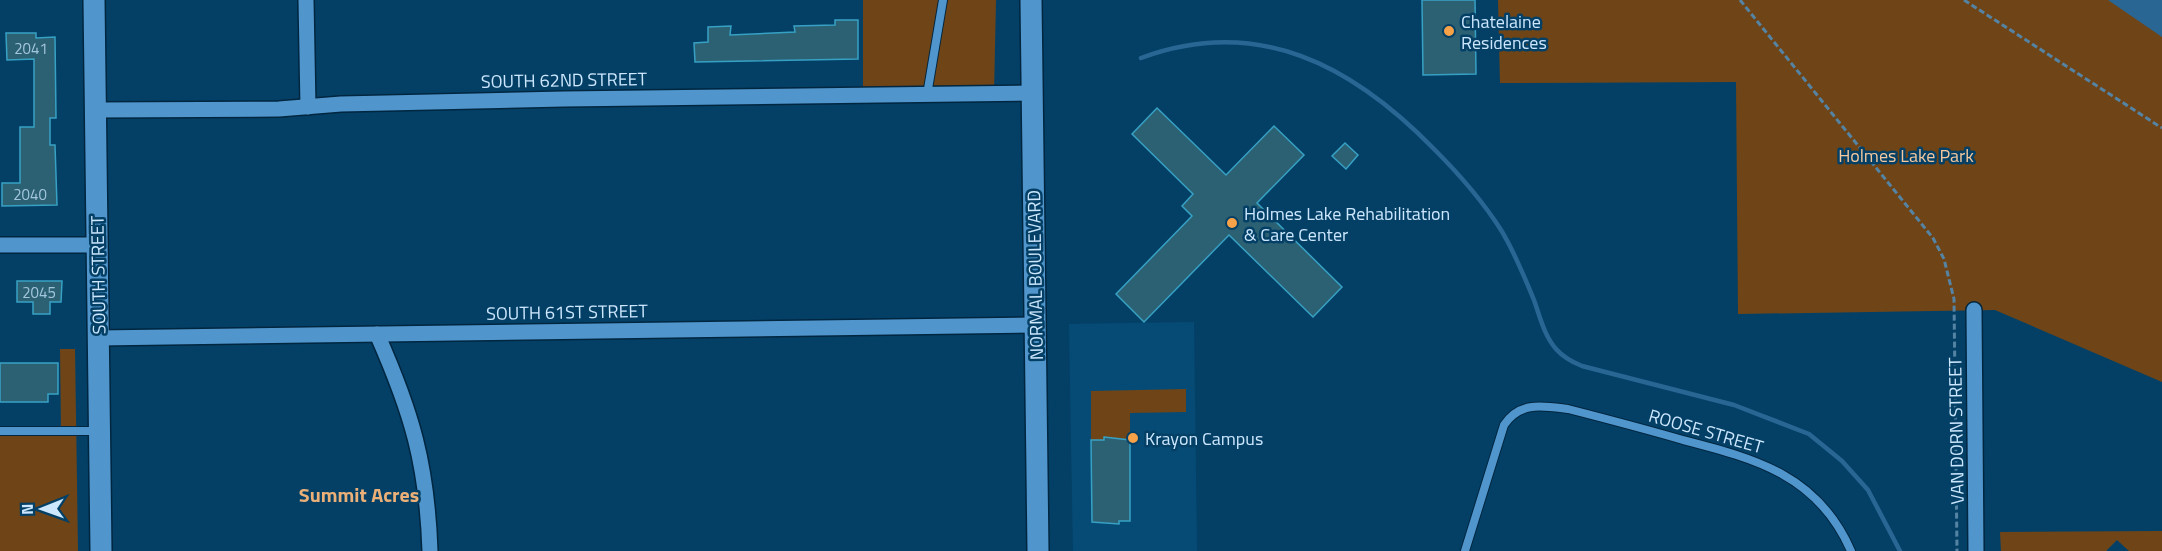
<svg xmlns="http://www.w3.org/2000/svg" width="2162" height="551" font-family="'Titillium Web',sans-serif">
<rect width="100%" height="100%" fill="#044066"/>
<path fill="#064b75" d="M1194,322l3,229h-124l-4,-227z"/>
<g fill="#6f4517">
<path d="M863,0h133l-2,93 -131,3z"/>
<path d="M1498,0h664v382l-167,-72 -257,4 -2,-232 -236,1z"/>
<path d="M60,349h15l3,202h-78v-120h61z"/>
<path d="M1186,389v23l-56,1v27l-26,-3v3h-13v-49z"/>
<path d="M2162,531v20h-33l-12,-11 -11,11h-105l-1,-19z"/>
</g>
<path fill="#296693" d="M2108,0h54v37z"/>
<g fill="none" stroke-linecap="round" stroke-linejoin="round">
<path stroke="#296693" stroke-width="4.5" d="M1141,58c117,-43 211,7 293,91 25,25 48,51 67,81 13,21 23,46 33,70 6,17 10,35 22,49 8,9 16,13 26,17l152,39 75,29 33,27 26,29 32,61"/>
</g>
<g fill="#2c6174" stroke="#37a1c4" stroke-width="1.5">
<path d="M1422,0h53l1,74 -53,1z"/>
<path d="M835,20h23v39l-163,3 -1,-19 14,-1v-15l23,-1 -1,9 65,-3 -1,-6 41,-1z"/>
<path d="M6,33h30v5l19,-1 1,81h-6v27h5l2,60 -55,1v-23h18v-56h14v-68l-27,1z"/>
<path d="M1157,108l69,67 48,-49 30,29 -47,48 85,84 -29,30 -84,-82 -85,87 -28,-28 76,-78 -10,-10 11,-12 -61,-60z"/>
<path d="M1345,143l13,12 -12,14 -14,-13z"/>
<path d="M17,281h45l-1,21h-11v12h-17v-12h-16z"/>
<path d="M0,363h58v31h-10v8h-48z"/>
<path d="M1104,437l26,3v81h-11v3l-27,-2 -1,-82h13z"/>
</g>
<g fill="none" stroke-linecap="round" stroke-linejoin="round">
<g stroke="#002640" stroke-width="10">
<g id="lane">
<path d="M927,95l16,-95"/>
<path d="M0,431h97"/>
<path d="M1465,551l39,-126c16,-24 39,-19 64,-16 39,10 77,20 115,31 73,19 135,35 168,111"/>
</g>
</g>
<g stroke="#002640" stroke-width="18">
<g id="street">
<path d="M306,0l2,107"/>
<path d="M96,110l183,-1 62,-5 223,-5 469,-6"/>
<path d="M0,245h97"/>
<path d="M1974,310l2,241"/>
<path d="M377,334c35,79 50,130 53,217"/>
<path d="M98,338l938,-13"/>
</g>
</g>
<g stroke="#002640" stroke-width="24">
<g id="secondary">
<path d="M94,0l7,551"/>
<path d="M1031,0l7,551"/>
</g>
</g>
<g stroke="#5483a3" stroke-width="3" stroke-dasharray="6 3" stroke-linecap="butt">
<path d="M1740,0l193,238 11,21 10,40 3,252"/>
<path d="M1964,0l198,128"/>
</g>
<use href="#lane" stroke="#5095cb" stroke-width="8"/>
<use href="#street" stroke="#5095cb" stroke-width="15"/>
<use href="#secondary" stroke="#5095cb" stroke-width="21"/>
</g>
<g fill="#f7a248" stroke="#044066" stroke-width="2">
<circle cx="1449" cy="31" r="6"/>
<circle cx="1232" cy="223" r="6"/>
<circle cx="1133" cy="438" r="6"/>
</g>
<g text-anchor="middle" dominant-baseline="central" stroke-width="5" stroke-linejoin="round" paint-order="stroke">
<g font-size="15" fill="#a4c6dc">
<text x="31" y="48">2041</text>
<text x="30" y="194">2040</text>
<text x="39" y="292">2045</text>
</g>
<g font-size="18" fill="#cce7fe" stroke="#044066" text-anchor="start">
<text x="1461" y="21">Chatelaine<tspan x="1461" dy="21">Residences</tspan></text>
<text x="1244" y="213">Holmes Lake Rehabilitation<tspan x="1244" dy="21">&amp; Care Center</tspan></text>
<text x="1145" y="438">Krayon Campus</text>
</g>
<g font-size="18" fill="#cce7fe" stroke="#044066">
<text transform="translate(564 80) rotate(-1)">SOUTH 62ND STREET</text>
<text transform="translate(98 275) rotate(-91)">SOUTH STREET</text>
<text transform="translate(1035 275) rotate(-91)">NORMAL BOULEVARD</text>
<text transform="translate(567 312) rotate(-1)">SOUTH 61ST STREET</text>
<text transform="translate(1706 431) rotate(16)">ROOSE STREET</text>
<text transform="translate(1956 431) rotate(-91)">VAN DORN STREET</text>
</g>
<g font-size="18" fill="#f5c89e" stroke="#044066">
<text x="1906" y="155">Holmes Lake Park</text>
</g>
<g font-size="20" font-weight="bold" fill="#ebb078" stroke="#044066">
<text x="359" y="494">Summit Acres</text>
</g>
</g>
<g transform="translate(42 509) rotate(269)" stroke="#044066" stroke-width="4.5" paint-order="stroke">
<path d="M0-4.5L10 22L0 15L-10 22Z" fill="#cce7fe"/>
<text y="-9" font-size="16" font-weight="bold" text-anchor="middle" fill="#cce7fe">N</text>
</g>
</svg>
